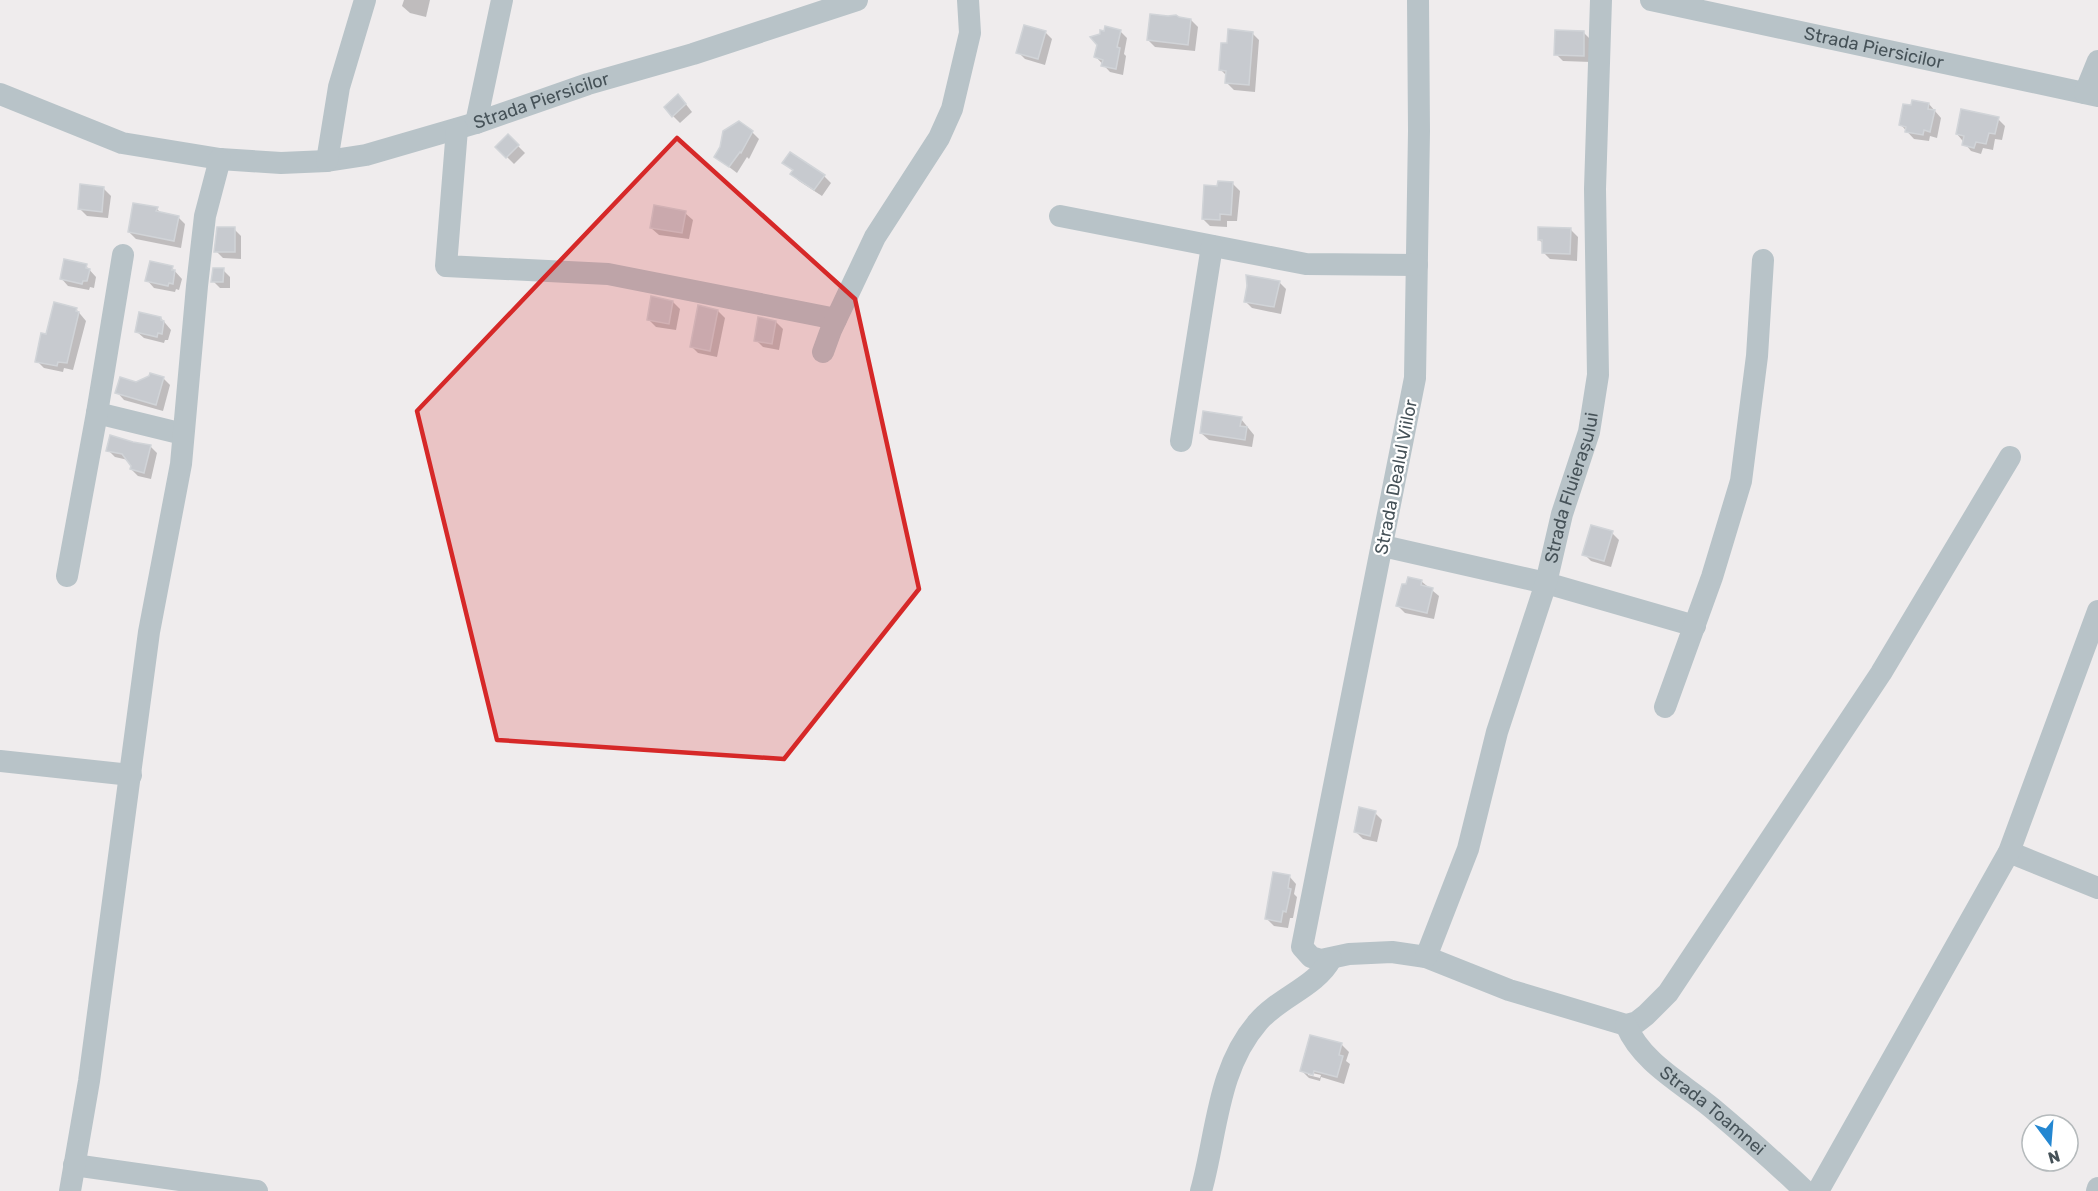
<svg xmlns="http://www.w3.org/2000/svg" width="2098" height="1191" font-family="Rubik,sans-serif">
<rect width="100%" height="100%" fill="#efeced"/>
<g fill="#0003" fill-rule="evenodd">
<path d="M404,0h26l-4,17 -16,-4 -8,-7z"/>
<path d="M1191,20l7,7 -3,24 -40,-4 -7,-7z"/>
<path d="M1120,31l7,7 -3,16 2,2 -3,19 -13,-3 -14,-15 5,-22z"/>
<path d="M1045,32l7,7 -7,26 -20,-6 -7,-7z"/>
<path d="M1252,33l7,7 -4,52 -21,-2 -7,-7v-7l-6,-6 7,-25z"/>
<path d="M1584,33l7,7v22l-28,-1 -7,-7z"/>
<path d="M685,103l7,9 -12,11 -7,-7z"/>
<path d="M1929,104l12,14 -4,20 -7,-2 -1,5 -15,-2 -13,-14z"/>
<path d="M1998,119l7,7 -3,14 -7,-1 -2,11 -10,-2 -2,6 -10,-3 -14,-17z"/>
<path d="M752,132l7,7 -10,20 -2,-2 -10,16 -21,-16z"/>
<path d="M508,136l17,17 -11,11 -17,-17z"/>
<path d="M784,163l40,13 7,7 -9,13 -23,-15 -7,-7 1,-3z"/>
<path d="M1233,184l7,7 -3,30h-10v6l-17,-1 -7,-7 16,-32z"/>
<path d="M104,189l7,7 -3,22 -21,-2 -7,-7z"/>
<path d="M157,209l5,5 16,3 7,7 -4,24 -45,-9 -7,-7z"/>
<path d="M685,213l8,7 -4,19 -30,-4 -8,-7z"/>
<path d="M234,229l7,7v23l-18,-1 -7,-7z"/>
<path d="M1571,230l7,7 -1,24 -27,-2 -7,-7 1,-8 -5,-4z"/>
<path d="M86,266l10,11 -2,11 -4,-1 -1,3 -21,-4 -7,-8z"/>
<path d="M172,268l10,11 -3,11 -3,-1 -1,3 -21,-4 -7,-8z"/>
<path d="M223,270l7,7v11h-10l-7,-7z"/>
<path d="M1248,276l31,6 7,7 -5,25 -29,-6 -7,-7z"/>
<path d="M673,302l7,7 -4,21 -20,-3 -7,-7z"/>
<path d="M76,309l10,12 -13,49 -9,-2 -1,4 -19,-4 -7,-7 10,-25z"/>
<path d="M718,311l7,7 -8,39 -19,-4 -7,-7z"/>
<path d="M161,318l10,12 -3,10h-3l-1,3 -20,-5 -8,-7z"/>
<path d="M776,322l7,7 -4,21 -16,-3 -7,-7z"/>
<path d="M163,378l7,7 -7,26 -39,-11 -7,-8 19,-9z"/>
<path d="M1241,419l13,16 -2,12 -43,-7 -8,-7z"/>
<path d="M133,444l17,2 7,7 -6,26 -13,-3 -7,-7 1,-3 -4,-6 -13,-3 -7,-7z"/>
<path d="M1612,533l7,7 -8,27 -20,-6 -7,-7z"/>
<path d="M1421,581l18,15 -5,23 -29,-6 -7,-7z"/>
<path d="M1375,813l7,7 -5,22 -14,-3 -7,-7z"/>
<path d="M1289,876l7,8 -2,10 3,3 -4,21h-3l-2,10 -14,-2 -7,-7z"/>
<path d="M1311,1037l31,8 7,7 -3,9 4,3 -6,20 -23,-7 -1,4 -11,-3 -7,-7zM1308,1072l13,3 -1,3 -12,-3z"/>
</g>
<g fill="#c7cacf" stroke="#d1d4d8" stroke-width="1.5">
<path d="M1150,14l18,2 8,-1 3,2 12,2 -3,26 -41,-5z"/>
<path d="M1024,25l22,6 -8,28 -22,-6z"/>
<path d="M1105,26l16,4 -4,17 3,1 -4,21 -15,-3 2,-6 -9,-3 3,-12 -7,-8 10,-3v-4l4,1z"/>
<path d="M1228,29l25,3 -4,53 -24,-2 1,-12 -7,-1 2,-27h6z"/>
<path d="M1555,30l29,1v25l-30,-1z"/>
<path d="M678,94l8,10 -14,13 -8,-10z"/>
<path d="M1912,100l17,3 -1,6 7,1 -5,22 -6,-2 -1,5 -18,-3 1,-5 -7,-2 4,-21 8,1z"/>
<path d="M1961,109l38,8 -4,17 -6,-1 -3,11 -10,-2 -2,6 -12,-3 2,-9 -8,-2z"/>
<path d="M739,121l14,10 -12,22 -1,-1 -11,15 -15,-10 6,-10 3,-16z"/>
<path d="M508,134l11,11 -13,13 -11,-11z"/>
<path d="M790,152l35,23 -11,15 -24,-16 3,-4 -11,-7z"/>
<path d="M1218,181l15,1 -2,33 -11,-1v6l-18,-1 2,-34 13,1z"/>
<path d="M80,184l24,3 -2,25 -24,-3z"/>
<path d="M133,203l25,4 -2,4 23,5 -5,25 -46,-9z"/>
<path d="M654,205l32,6 -4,22 -32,-5z"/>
<path d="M217,227h18v25h-21z"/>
<path d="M1538,227l33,1 -1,26 -28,-1v-13h-4z"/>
<path d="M64,259l23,5 -1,4 4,1 -3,12h-4l-1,3 -22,-5z"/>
<path d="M150,261l23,5 -1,4h3l-2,14 -4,-1 -1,3 -23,-5z"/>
<path d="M213,268h11l-1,14h-12z"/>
<path d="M1246,275l34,6 -6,26 -30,-5 3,-16z"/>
<path d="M651,296l22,5 -4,23 -22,-4z"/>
<path d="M54,302l23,6 -1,3 3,1 -12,51 -9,-1 -1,4 -22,-4 6,-29 5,1z"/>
<path d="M698,305l20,5 -8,41 -20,-4z"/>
<path d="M139,312l22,5v3l3,1 -2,13 -4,-1 -1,4 -22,-5z"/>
<path d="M758,317l18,4 -4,23 -18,-3z"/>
<path d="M150,373l14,4 -8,28 -41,-12 5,-16 16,5 13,-6z"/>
<path d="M1203,411l39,6 -2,9 7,1 -2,13 -45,-7z"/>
<path d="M110,435l23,7 18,3 -7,28 -14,-4 1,-3 -9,-12 -16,-3z"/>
<path d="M1591,525l22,6 -9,30 -22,-6z"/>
<path d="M1408,577l14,3 -1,5 12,3 -6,25 -31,-7 6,-22h4z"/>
<path d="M1359,807l17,4 -6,25 -16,-4z"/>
<path d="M1273,872l17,3 -2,13 3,1 -5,23 -3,-1 -2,11 -16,-3z"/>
<path d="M1310,1035l32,8 -3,12 4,1 -6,21 -23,-6 -1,4 -13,-4z"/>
</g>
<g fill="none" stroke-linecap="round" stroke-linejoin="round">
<g stroke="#b8c3c8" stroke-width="22">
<path d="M1418,0l1,131 -4,247 -113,569 9,10 10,3 28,-6 43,-2 34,5 83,33 117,35 11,-3 9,-7 22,-22 213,-320 129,-216"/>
<path id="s1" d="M1651,0l447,96"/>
<path d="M2085,93l13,-32"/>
<path id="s2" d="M0,94l122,49 98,16 61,4 46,-2 39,-6 110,-32 112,-39 105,-30 164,-54"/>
<path d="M476,123l26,-123"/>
<path d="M457,129l-11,137 162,8 228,45"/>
<path d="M327,161l12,-74 26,-87"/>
<path d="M1060,216l246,48 111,1"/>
<path d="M823,352l8,-22 44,-93 64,-99 13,-29 18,-76 -2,-33"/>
<path d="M97,413l86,21"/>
<path d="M1181,441l31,-195"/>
<path d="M1383,546l163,37 149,43"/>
<path d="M67,576l30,-163 26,-158"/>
<path d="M1665,707l47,-130 29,-96 16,-125 6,-96"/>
<path d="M0,761l131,14"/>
<path d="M2009,852l89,36"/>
<path id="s3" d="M1426,957l42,-108 29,-117 49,-149 16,-69 27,-82 9,-57 -3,-186 6,-189"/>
<path id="s4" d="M1626,1025c16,38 56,58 86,83 32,27 63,54 93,83"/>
<path d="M74,1165l183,26"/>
<path d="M70,1191l19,-110 60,-449 32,-168 16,-178 8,-70 15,-57"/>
<path d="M1201,1191c16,-57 16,-122 57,-169 20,-24 59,-36 73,-63"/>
<path d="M1818,1191l191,-339 89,-241"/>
<path d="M2097,1191l1,-3"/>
</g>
</g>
<path fill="#d62828" fill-opacity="0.2" stroke="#d62828" stroke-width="4.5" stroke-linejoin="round" d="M677,138l178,161 64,290 -135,170 -287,-19 -80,-329z"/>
<g text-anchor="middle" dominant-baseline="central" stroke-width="4.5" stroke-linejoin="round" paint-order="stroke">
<g font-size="18" fill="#465258" stroke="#fff">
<text stroke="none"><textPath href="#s1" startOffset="228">Strada Piersicilor</textPath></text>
<text stroke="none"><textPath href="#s2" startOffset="561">Strada Piersicilor</textPath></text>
<text transform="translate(1396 477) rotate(-79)">Strada Dealul Viilor</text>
<text stroke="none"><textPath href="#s3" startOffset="492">Strada Fluierașului</textPath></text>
<text stroke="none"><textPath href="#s4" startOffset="123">Strada Toamnei</textPath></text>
</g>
</g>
<g transform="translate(2050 1143) rotate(164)"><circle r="28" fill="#ffffff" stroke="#b5babc" stroke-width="1.5"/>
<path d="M0-4.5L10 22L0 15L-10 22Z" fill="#2487d1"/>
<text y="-9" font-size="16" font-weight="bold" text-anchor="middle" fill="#465258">N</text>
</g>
</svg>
